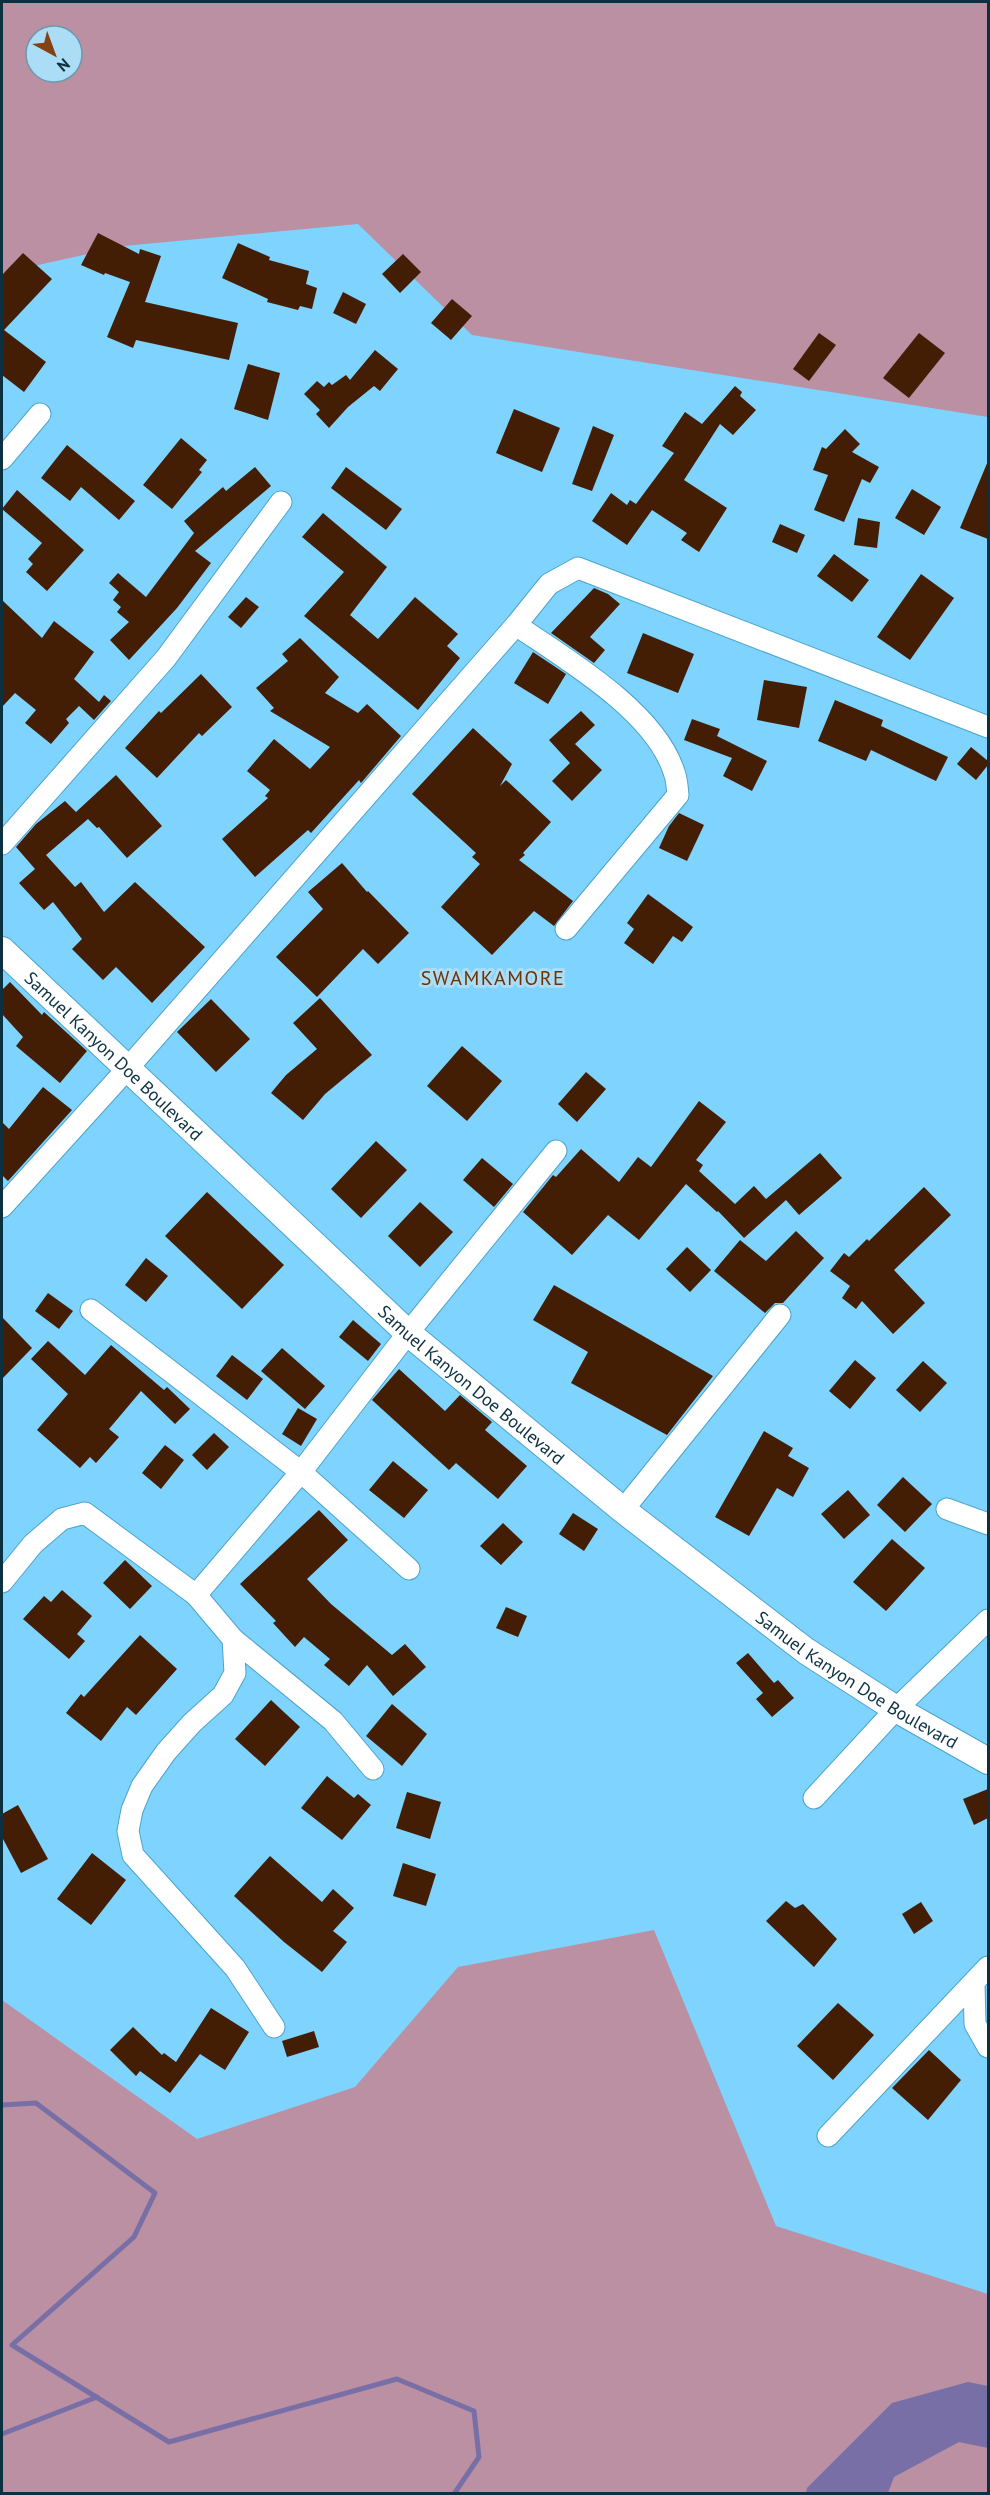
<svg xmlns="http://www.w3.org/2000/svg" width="990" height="2495" font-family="'PT Sans',sans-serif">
<rect width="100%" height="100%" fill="#7ed4fe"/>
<g fill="#ba90a2" fill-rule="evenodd">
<path d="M2,2h986v415l-516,-82 -114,-111 -234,22 -122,27zM36,36h36v36h-36z"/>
<path d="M654,1930l122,296 212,68v199h-986v-493l195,139 158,-52 103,-120z"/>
</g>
<path fill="#786fa6" d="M968,2382l20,4v62l-29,-6 -65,35 -6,16h-82l1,-5 85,-85z"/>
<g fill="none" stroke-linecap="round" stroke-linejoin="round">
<g stroke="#786fa6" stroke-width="5">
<path d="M2,2105l34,-2 119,90 -21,44 -122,108 157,97 228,-63 77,32 5,46 -25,37"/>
<path d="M2,2434l95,-37"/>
</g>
</g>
<g fill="#431e05">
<path d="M98,233l41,21 1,-5 21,7 -16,46 93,21 -9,37 -93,-20 -3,8 -26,-11 23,-55 -25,-9 -1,2 -23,-10z"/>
<path d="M238,243l32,14 -1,3 40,11 -3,13 11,4 -5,21 -12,-3 -2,4 -31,-8 1,-3 -46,-21z"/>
<path d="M23,253l29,26 -48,51 42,32 -22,30 -22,-17v-100z"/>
<path d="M403,254l18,18 -21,21 -18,-19z"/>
<path d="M343,292l23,12 -10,20 -23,-11z"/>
<path d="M452,299l20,17 -21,24 -20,-17z"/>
<path d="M819,333l17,12 -27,36 -16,-12z"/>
<path d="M919,333l26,20 -36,45 -26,-20z"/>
<path d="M375,350l23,19 -18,22 -6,-5 -26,21 -19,21 -13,-14 4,-4 -16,-16 13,-13 7,6 5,-5 3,3 14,-10 4,5z"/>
<path d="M248,364l32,9 -12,47 -34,-11z"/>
<path d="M735,386l7,6 -2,4 16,14 -23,25 -13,-11 -36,56 43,28 -28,44 -18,-12 6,-7 -35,-23 -25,35 -35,-24 19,-28 16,12 3,-5 6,4 38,-51 -12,-7 23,-34 17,12z"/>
<path d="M514,409l46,19 -18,44 -46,-19z"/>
<path d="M593,426l21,9 -22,56 -20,-7z"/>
<path d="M845,429l15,15 -8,8 27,15 -9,16 -8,-4 -18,43 -30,-12 14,-35 -15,-5 9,-23 4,2z"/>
<path d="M181,438l26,22 -8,10 3,2 -30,37 -29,-24z"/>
<path d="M67,445l68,56 -16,19 -38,-33 -11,14 -29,-23z"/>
<path d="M988,461v78l-28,-11z"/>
<path d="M255,467l16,19 -76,65 16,12 -34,45 -48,52 -19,-20 19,-18 -12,-10 4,-5 -8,-7 6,-8 -10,-9 9,-10 28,24 48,-64 -10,-12 39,-34 3,4z"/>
<path d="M346,467l56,42 -16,21 -55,-42z"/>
<path d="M912,489l29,18 -17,28 -29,-17z"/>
<path d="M17,490l67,60 -37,41 -21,-19 7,-8 -5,-5 14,-16 -40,-34z"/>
<path d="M323,513l64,54 -37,48 28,24 37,-42 43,37 -11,12 13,12 -42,52 -114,-94 40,-44 -42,-35z"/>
<path d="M858,518l22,4 -3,26 -23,-3z"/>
<path d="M780,524l25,11 -8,18 -25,-11z"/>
<path d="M834,554l35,26 -17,22 -35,-26z"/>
<path d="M921,574l33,24 -44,62 -33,-23z"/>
<path d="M594,588l14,6 12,10 -30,33 15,13 -11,13 -43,-30z"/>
<path d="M246,597l13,10 -18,21 -13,-11z"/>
<path d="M2,600l40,38 12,-17 40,31 -20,27 25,23 5,-7 7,6 -17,19 -15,-14 -13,13 3,4 -18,21 -26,-21 11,-13 -21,-17 -13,14z"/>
<path d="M643,633l51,21 -16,39 -51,-20z"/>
<path d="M300,638l39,39 -14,16 33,20 9,-9 34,32 -40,47 -2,-3 -48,53 -3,-3 -53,47 -33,-38 46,-41 -3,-2 5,-6 -23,-19 27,-32 36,30 20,-22 -60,-36 4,-3 -18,-20 32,-27 -6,-7z"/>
<path d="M533,652l33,22 -18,30 -34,-21z"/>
<path d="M201,674l31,33 -30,29 -3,-3 -42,45 -32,-30 34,-37 2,2z"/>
<path d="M764,680l43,7 -8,41 -42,-8z"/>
<path d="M835,700l48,20 -2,6 67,31 -12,24 -65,-31 -5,11 -48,-20z"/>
<path d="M581,711l14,14 -20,19 27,26 -30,31 -20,-20 18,-18 -21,-23z"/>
<path d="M692,719l28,10 -3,7 50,25 -15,30 -29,-15 9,-18 -48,-18z"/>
<path d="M473,728l39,36 -12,22 6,-6 45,42 -28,31 2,2 -6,5 54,41 -19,25 -20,-15 -42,44 -51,-48 39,-43 -8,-7 4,-4 -64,-59z"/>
<path d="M971,747l17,14v4l-12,15 -19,-16z"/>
<path d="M116,775l46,51 -35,32 -28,-31 -2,1 -9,-9 -42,36 29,32 6,-5 23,30 31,-30 70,65 -53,56 -36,-36 -13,13 -31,-31 10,-10 -29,-37 -9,8 -25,-27 16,-14 -19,-22 20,-23 29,-23 11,11z"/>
<path d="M679,813l25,12 -17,36 -28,-13 10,-22z"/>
<path d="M342,863l25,29 1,-1 41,42 -31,31 -15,-15 -46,48 -41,-40 47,-48 -15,-17z"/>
<path d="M648,894l45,33 -11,15 -9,-6 -20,28 -29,-21 10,-14 -7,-6z"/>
<path d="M10,982l32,33 2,-3 43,39 -27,32 -44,-37 7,-9 -21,-23v-24z"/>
<path d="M320,998l52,57 -47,39 -22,26 -32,-27 15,-18 31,-26 -24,-26z"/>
<path d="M211,999l39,40 -34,33 -39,-40z"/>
<path d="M462,1046l40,35 -35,40 -40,-35z"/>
<path d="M586,1072l20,17 -29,33 -19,-18z"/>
<path d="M43,1087l29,23 -64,71 -6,-6v-53l7,7z"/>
<path d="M699,1101l27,21 -30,38 7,5 -4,6 36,33 19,-18 12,13 54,-46 22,25 -43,37 -13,-15 -42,38 -26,-27 -1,1 -31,-28 -47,56 -31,-25 -36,40 -49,-43 30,-37 3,2 25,-28 38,33 19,-25 13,10z"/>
<path d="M376,1141l31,29 -46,48 -30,-29z"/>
<path d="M482,1158l31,26 -19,23 -31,-27z"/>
<path d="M924,1187l27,28 -57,55 31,33 -32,31 -31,-33 -6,8 -14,-11 8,-12 -20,-15 14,-18 5,4 18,-18 2,2z"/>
<path d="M207,1192l77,73 -42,44 -77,-73z"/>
<path d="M420,1202l33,30 -33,35 -32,-31z"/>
<path d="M796,1231l28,27 -41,45h-8l-10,10 -51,-42 26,-31 26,21z"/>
<path d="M687,1247l24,23 -21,22 -24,-23z"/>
<path d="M146,1258l22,18 -22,26 -21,-17z"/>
<path d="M554,1285l159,91 -46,59 -96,-52 17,-31 -55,-32z"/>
<path d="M48,1293l25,18 -14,18 -24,-18z"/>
<path d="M2,1317l30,31 -30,31z"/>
<path d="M353,1320l28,24 -13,17 -29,-24z"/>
<path d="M48,1341l37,34 26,-30 53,45 3,-3 23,22 -15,15 -34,-33 -32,38 10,8 -23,26 -6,-6 -10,11 -43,-38 31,-36 -37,-35z"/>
<path d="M282,1348l43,38 -20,23 -44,-38z"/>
<path d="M232,1355l31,24 -16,21 -31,-24z"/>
<path d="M855,1360l21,18 -26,31 -21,-18z"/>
<path d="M923,1361l24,22 -27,29 -24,-22z"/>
<path d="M399,1369l46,42 15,-16 32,27 -7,8 42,36 -29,33 -42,-36 -7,7 -77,-70z"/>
<path d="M298,1408l19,11 -16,27 -19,-12z"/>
<path d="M764,1431l29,17 -5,8 21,12 -16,29 -16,-9 -28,48 -34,-19z"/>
<path d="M214,1433l15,14 -22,23 -15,-15z"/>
<path d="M165,1445l19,15 -23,29 -19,-16z"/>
<path d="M393,1461l35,29 -24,28 -35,-28z"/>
<path d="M903,1477l29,27 -27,28 -28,-27z"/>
<path d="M848,1490l22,25 -26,24 -23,-25z"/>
<path d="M319,1510l29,30 -41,39 24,25 61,51 13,-11 21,23 -33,29 -26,-31 -18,21 -25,-21 6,-6 -26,-22 -9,10 -22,-24 3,-2 -36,-37z"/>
<path d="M573,1513l25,16 -14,22 -25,-17z"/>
<path d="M503,1523l20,19 -22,23 -21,-19z"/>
<path d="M892,1539l33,29 -39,43 -33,-29z"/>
<path d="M125,1560l27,26 -22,23 -27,-26z"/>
<path d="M62,1590l30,26 -15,18 8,7 -16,18 -46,-40 21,-23 7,6z"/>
<path d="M506,1607l21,9 -9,21 -22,-9z"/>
<path d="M140,1635l37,34 -41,46 -9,-8 -26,34 -35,-28 15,-19 3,3z"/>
<path d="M748,1653l26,30 4,-3 16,18 -22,19 -16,-18 7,-6 -27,-30z"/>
<path d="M271,1700l29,27 -35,39 -30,-27z"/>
<path d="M392,1704l35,30 -25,32 -36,-30z"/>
<path d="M327,1776l27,22 4,-4 13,11 -29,35 -41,-32z"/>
<path d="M988,1789v29l-14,7 -11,-26z"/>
<path d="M407,1792l34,10 -11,37 -34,-11z"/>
<path d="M18,1805l30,54 -27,14 -19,-36v-23z"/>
<path d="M92,1853l34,27 -35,45 -34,-26z"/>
<path d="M270,1856l52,46 11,-13 21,19 -21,23 14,11 -25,30 -38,-30 -50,-46z"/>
<path d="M403,1863l33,11 -10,32 -33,-10z"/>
<path d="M786,1901l9,7 8,-4 34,35 -23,28 -48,-46z"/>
<path d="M921,1902l12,19 -19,13 -12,-20z"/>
<path d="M838,2003l36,32 -41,45 -36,-34z"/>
<path d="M211,2008l38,24 -24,38 -25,-16 -30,39 -30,-22 -4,5 -26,-26 23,-23 29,28 2,-2 12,9z"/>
<path d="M314,2031l5,16 -32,10 -5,-16z"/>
<path d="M929,2050l32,30 -33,40 -36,-32z"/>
</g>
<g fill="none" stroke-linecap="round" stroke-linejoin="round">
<g stroke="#4ca3cb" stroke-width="23">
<g id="minor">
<path d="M2,459l38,-45"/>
<path d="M516,625c51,35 139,86 158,147 3,7 3,15 4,23l-112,134"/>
<path d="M2,844l164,-186 115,-156"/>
<path d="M2,1207l126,-139 388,-443 33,-41 29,-16 410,159"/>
<path d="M91,1310l210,162 108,97"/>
<path d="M947,1509l41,15"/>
<path d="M623,1510l157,-195"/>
<path d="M2,1582l31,-38 29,-25 23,-6 111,82 37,44 2,34 -12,22 -31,28 -26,29 -24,34 -10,24 -4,21 5,24 102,113 39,59"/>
<path d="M196,1595l105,-123 107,-139 148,-182"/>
<path d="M233,1639l100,82 40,48"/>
<path d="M814,1798l82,-89 92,-89"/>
<path d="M974,1983l1,41 13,23"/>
<path d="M828,2136l160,-169"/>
</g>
</g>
<g stroke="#4ca3cb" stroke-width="28">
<g id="tertiary">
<path id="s1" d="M2,950l406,383 215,177 183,141 90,58 92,52"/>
</g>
</g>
<use href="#minor" stroke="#fff" stroke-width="21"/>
<use href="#tertiary" stroke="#fff" stroke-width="26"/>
</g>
<g text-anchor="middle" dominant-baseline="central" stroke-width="6" stroke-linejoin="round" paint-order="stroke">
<g font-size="18" fill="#0b3141" stroke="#acddf6">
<text stroke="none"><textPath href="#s1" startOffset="154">Samuel Kanyon Doe Boulevard</textPath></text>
<text stroke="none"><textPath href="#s1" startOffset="640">Samuel Kanyon Doe Boulevard</textPath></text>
<text stroke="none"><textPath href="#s1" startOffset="1126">Samuel Kanyon Doe Boulevard</textPath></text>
</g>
<g font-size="20" letter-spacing="1.5" fill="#6e3202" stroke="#acddf6">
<text x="493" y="978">SWAMKAMORE</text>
</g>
</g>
<rect width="990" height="2495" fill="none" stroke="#0b3141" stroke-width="6"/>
<g transform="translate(54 54) rotate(139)"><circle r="28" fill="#acddf6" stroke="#6c98ae" stroke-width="1.5"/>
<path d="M0-4.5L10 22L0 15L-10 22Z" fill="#844111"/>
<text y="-9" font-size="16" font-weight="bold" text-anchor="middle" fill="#0b3141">N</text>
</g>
</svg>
